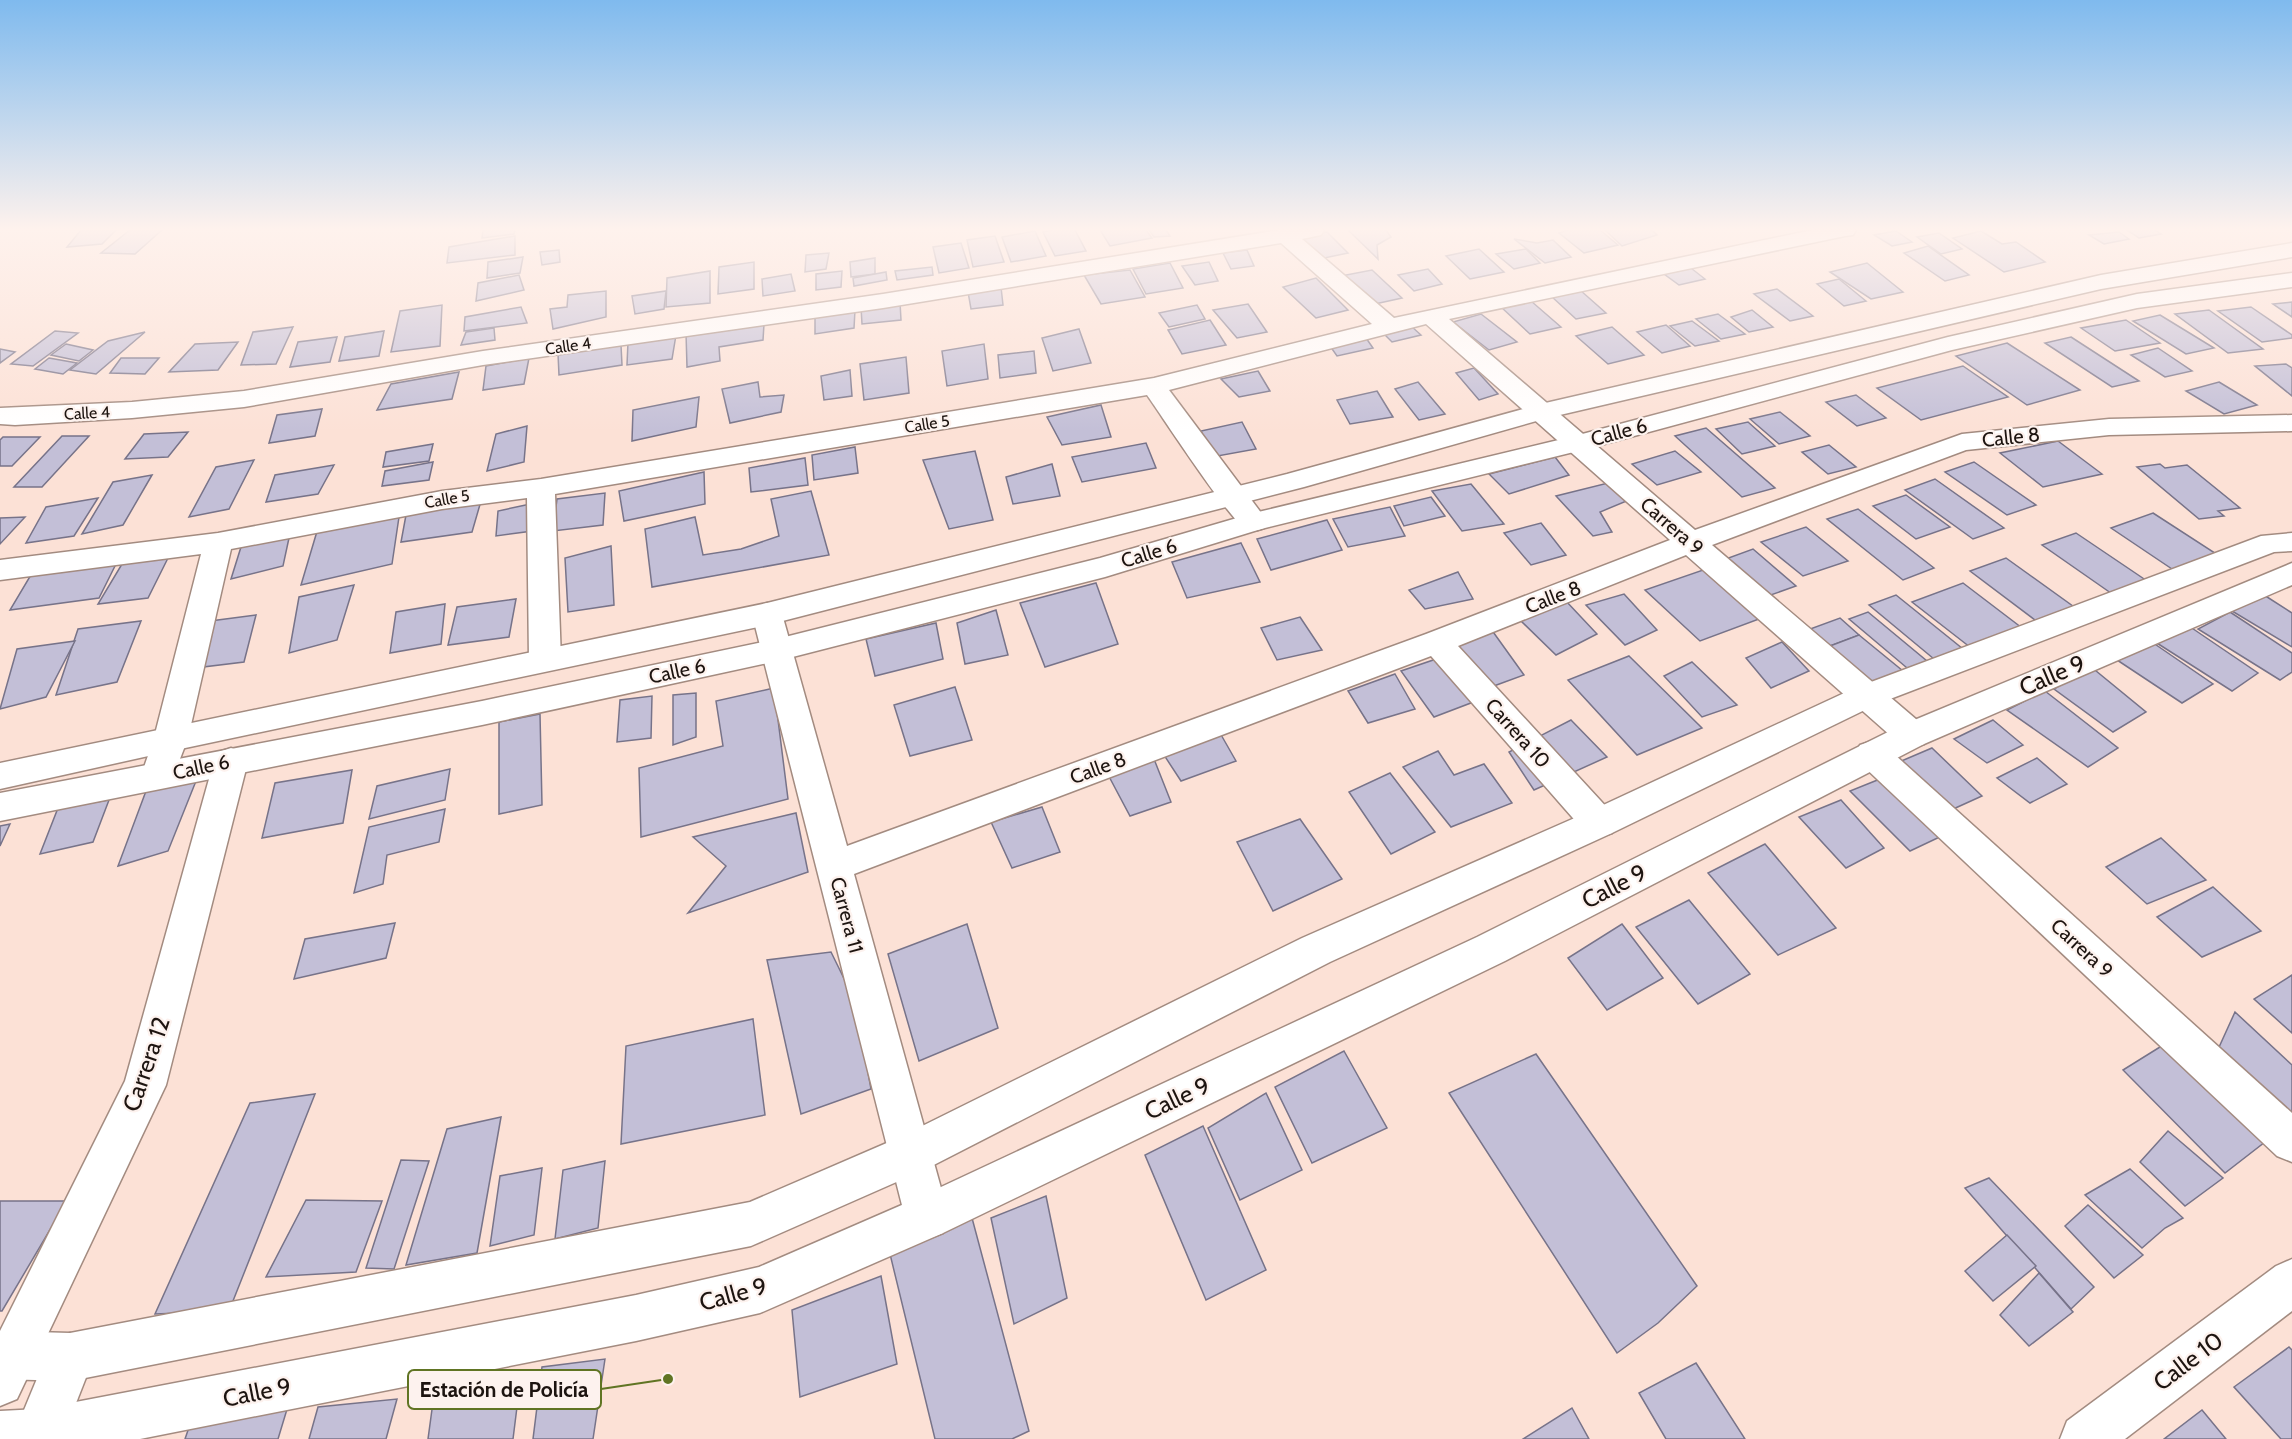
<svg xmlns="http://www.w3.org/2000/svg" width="2292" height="1439" font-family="Cabin,sans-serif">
<rect width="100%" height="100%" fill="#fce1d6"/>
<g fill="#c3bfd7" stroke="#777389" stroke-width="1.5">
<path d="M81,230h35l-14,14 -35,3z"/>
<path d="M130,230h32l-27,24 -34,-1z"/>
<path d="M483,230h32l-1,4 -32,4z"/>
<path d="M1052,230h23l11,21 -31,5 -12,-24z"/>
<path d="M1100,230h46l6,8 -42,8z"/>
<path d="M1149,230h17l4,6 -16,1z"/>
<path d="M1348,230h38l5,7 -14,8 1,14z"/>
<path d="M1568,230h32l18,15 -34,8 -25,-20z"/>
<path d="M1605,230h47l5,5 -35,11z"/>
<path d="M2127,230h28l6,4 -22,4z"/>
<path d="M1035,231l11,25 -35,6 -9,-25z"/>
<path d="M1896,231l16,11 -20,4 -18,-11z"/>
<path d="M1981,231l21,13 14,-2 29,20 -41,10 -51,-34z"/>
<path d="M1327,232l21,21 -38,8 -24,-21z"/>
<path d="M2119,232l10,7 -25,5 -15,-9z"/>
<path d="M1939,233l23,16 -21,5 -24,-17z"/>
<path d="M515,236v19l-68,8 2,-16z"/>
<path d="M995,236l9,26 -31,5 -6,-27z"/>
<path d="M1514,239l23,4 16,-3 18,17 -26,6z"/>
<path d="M961,243l8,25 -30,5 -6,-26z"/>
<path d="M1928,246l41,29 -24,6 -41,-28z"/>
<path d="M1479,249l25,23 -34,7 -24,-23z"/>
<path d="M1526,249l14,14 -26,6 -18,-15z"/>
<path d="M559,250l1,12 -18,3 -2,-13z"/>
<path d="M1247,250l7,16 -23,3 -8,-16z"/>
<path d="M829,253l-3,16 -21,3 1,-17z"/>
<path d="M523,257l-3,16 -33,5 1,-16z"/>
<path d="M875,258v16l-24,3 -1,-15z"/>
<path d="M754,262v27l-36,5 1,-27z"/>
<path d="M1209,262l9,19 -23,4 -13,-19z"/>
<path d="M1170,263l13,25 -37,6 -13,-25z"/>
<path d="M1867,263l36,29 -32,7 -41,-27z"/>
<path d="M1687,265l18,14 -26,6 -19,-14z"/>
<path d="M932,267l1,8 -36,5 -2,-9z"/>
<path d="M1428,269l14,15 -28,7 -16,-16z"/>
<path d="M1130,270l15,27 -44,7 -17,-29z"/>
<path d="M1372,270l30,28 -36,8 -25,-30z"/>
<path d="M710,271v32l-44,4 1,-29z"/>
<path d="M842,271l-1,16 -25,3v-16z"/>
<path d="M886,272l1,8 -33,6 -1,-8z"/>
<path d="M791,274l4,17 -32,5 -1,-17z"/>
<path d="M519,275l5,15 -48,11 2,-18z"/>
<path d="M1316,278l32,32 -32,8 -33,-31z"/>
<path d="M1839,279l27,22 -22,5 -27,-22z"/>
<path d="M1001,287l2,18 -32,4 -3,-17z"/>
<path d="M1777,289l36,27 -23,5 -36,-27z"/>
<path d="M1580,290l26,23 -30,6 -25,-23z"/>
<path d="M606,291v26l-53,12 -3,-20 17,-2 1,-12z"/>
<path d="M666,291l-2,18 -29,5 -3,-18z"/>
<path d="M1531,301l30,26 -31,7 -29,-27z"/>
<path d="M900,302l1,18 -39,4 -1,-17z"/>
<path d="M2292,302v15l-19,-13z"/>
<path d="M1248,304l19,28 -30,6 -24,-28z"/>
<path d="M442,305l-2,41 -49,6 9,-41z"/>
<path d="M1197,305l8,14 -36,8 -10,-14z"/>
<path d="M521,307l6,16 -63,8 1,-14z"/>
<path d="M2251,307l41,28v3l-30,4 -44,-31z"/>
<path d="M855,310l-1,18 -39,6v-18z"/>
<path d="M1752,310l21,17 -24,5 -18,-15z"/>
<path d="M2209,310l54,39 -35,4 -53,-39z"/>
<path d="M1481,314l36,28 -28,8 -36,-28z"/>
<path d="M1718,314l27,20 -24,5 -25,-20z"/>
<path d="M2160,315l54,33 -28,6 -53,-33z"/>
<path d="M1210,320l16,25 -44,9 -14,-24z"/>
<path d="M2126,320l34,23 -45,8 -34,-23z"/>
<path d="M1692,321l27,20 -24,5 -25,-20z"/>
<path d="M764,324l-1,16 -44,7 1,14 -33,6 -1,-34z"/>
<path d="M1666,325l24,21 -28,7 -25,-21z"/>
<path d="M1411,326l10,9 -29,7 -9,-9z"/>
<path d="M293,327l-17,37 -35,1 12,-33z"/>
<path d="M1612,327l32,28 -36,9 -32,-28z"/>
<path d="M494,328l1,12 -34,5 5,-13z"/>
<path d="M1079,329l12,34 -38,8 -11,-33z"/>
<path d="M55,331l23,2 -45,33 -22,-2z"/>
<path d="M384,331l-5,25 -40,5 6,-24z"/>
<path d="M145,332l-49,42 -26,-4 38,-29z"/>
<path d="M676,335l-4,24 -45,6 1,-23z"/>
<path d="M337,337l-7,25 -40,5 8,-25z"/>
<path d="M2071,337l68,44 -27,6 -67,-44z"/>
<path d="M1366,338l7,10 -36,8 -7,-10z"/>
<path d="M238,342l-20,28 -49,2 26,-28z"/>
<path d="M2007,343l73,47 -53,15 -71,-49z"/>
<path d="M66,344l27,6 -14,11 -28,-6z"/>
<path d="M984,344l4,35 -41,7 -5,-35z"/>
<path d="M621,345l1,20 -63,10 -1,-21z"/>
<path d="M2158,348l34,23 -27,6 -34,-22z"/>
<path d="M0,349l15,3 -15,11z"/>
<path d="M1034,351l2,22 -36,5 -2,-23z"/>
<path d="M906,357l3,36 -45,7 -4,-36z"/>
<path d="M49,358l28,5 -14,11 -28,-5z"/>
<path d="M121,358h38l-14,16 -35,-1z"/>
<path d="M529,358l-5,26 -41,6 3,-24z"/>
<path d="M2286,364l6,4v28l-37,-30z"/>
<path d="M1963,366l45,31 -87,23 -44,-32z"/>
<path d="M1474,368l24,26 -19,6 -23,-27z"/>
<path d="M850,370l2,26 -28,4 -3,-24z"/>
<path d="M1258,371l12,20 -31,6 -18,-18z"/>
<path d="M459,372l-7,27 -75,11 14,-26z"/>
<path d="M758,382l2,15 24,-2 -3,17 -51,11 -8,-34z"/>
<path d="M1418,382l27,32 -26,6 -24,-31z"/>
<path d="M2219,382l38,23 -33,9 -38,-23z"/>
<path d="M1377,391l16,26 -43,7 -13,-24z"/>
<path d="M1856,395l30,23 -29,8 -31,-24z"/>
<path d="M699,397l-3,30 -64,14 1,-31z"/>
<path d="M1101,405l10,32 -49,8 -15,-28z"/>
<path d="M322,409l-7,27 -46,7 8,-28z"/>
<path d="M1780,412l30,24 -31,8 -29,-25z"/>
<path d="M1242,422l14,27 -44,8 -11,-26z"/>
<path d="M1748,422l27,24 -33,8 -26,-25z"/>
<path d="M527,426l-3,36 -37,9 9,-37z"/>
<path d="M1706,428l69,60 -33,9 -67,-61z"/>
<path d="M188,432l-20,25 -43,2 19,-25z"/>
<path d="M62,436h27l-47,51h-28z"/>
<path d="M3,437h37l-28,29h-12v-26z"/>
<path d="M2058,441l44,33 -59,13 -43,-34z"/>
<path d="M1146,443l10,25 -74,14 -10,-25z"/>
<path d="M433,444l-4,17 -46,6 3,-15z"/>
<path d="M1829,445l27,22 -28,7 -26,-22z"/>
<path d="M855,447l3,26 -44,7 -2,-25z"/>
<path d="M975,451l18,69 -44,9 -26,-69z"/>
<path d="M1675,451l26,21 -44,13 -25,-21z"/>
<path d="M1555,457l14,18 -60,19 -20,-20z"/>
<path d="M805,458l3,27 -57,7 -2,-24z"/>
<path d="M254,460l-25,49 -40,8 27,-50z"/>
<path d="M433,462l-4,18 -47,6 3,-15z"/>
<path d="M1974,462l62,43 -29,10 -62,-43z"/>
<path d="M1052,464l8,32 -47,8 -7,-27z"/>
<path d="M2160,464l5,4 22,-3 53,43 -22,3 6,5 -25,3 -62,-52z"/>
<path d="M334,465l-16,29 -52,8 9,-27z"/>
<path d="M704,472l1,32 -81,17 -5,-30z"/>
<path d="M152,475l-29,50 -41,9 31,-52z"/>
<path d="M1935,479l69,49 -31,11 -68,-49z"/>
<path d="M1612,482l17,18 -29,12 12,20 -19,4 -37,-40z"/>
<path d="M1471,484l33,40 -42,7 -30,-40z"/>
<path d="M811,491l18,64 -177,32 -7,-58 50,-12 8,38 38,-6 38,-13 -8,-37z"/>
<path d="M605,493l-2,32 -50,6 4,-32z"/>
<path d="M1906,495l44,32 -34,12 -43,-33z"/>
<path d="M1431,497l14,19 -41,10 -10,-20z"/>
<path d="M98,498l-24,38 -48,7 20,-36z"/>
<path d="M481,501l-9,31 -71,10 5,-27z"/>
<path d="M540,502v28l-44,6 2,-25z"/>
<path d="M1390,507l15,29 -57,11 -15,-28z"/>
<path d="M1858,509l76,59 -31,12 -76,-61z"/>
<path d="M2153,513l65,42 -43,16 -64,-43z"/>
<path d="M25,517l-25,27v-26z"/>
<path d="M399,517l-7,47 -91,21 17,-57z"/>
<path d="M1327,520l15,30 -71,20 -14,-31z"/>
<path d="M1541,523l25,32 -35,10 -27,-32z"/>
<path d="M1806,527l42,34 -45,15 -42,-34z"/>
<path d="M2076,533l77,52 -35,13 -76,-53z"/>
<path d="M289,538l-6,28 -52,13 10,-32z"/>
<path d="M1241,543l19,39 -73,16 -15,-36z"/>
<path d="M611,546l3,59 -46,7 -3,-54z"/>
<path d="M1753,549l43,37 -31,11 -42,-37z"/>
<path d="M171,552l-23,46 -50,6 27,-45z"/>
<path d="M2006,558l71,51 -38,14 -69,-52z"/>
<path d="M117,562l-18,36 -89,12 25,-42z"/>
<path d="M1703,570l56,49 -59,22 -55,-51z"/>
<path d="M1458,572l15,27 -48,10 -16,-19z"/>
<path d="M1096,583l22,61 -73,23 -25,-64z"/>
<path d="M1963,583l63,48 -51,20 -63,-49z"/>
<path d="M354,585l-17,55 -48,13 10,-56z"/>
<path d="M1624,594l33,36 -32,15 -39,-40z"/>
<path d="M1896,595l72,58 -28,11 -71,-59z"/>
<path d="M2264,595l28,18v34l-60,-36z"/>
<path d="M516,599l-7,38 -61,8 9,-38z"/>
<path d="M1565,600l32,34 -41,21 -36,-35z"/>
<path d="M445,604l-4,40 -51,9 6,-41z"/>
<path d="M996,610l12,45 -43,9 -8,-41z"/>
<path d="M1868,612l65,54 -20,7 -64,-54z"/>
<path d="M2230,612l62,41v19l-12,8 -82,-51z"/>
<path d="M256,615l-12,47 -66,8 17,-47z"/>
<path d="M1300,617l22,33 -45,10 -16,-32z"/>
<path d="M1840,618l19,17 -37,14 -20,-17z"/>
<path d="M141,621l-24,61 -61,13 22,-66z"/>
<path d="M2183,622l75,51 -26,18 -83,-53z"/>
<path d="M936,623l7,36 -68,17 -9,-37z"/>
<path d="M1491,629l33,46 -33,12 -41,-46z"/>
<path d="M1859,635l44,36 -38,15 -43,-37z"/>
<path d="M2146,638l67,46 -31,19 -71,-47z"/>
<path d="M75,641l-29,56 -46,12 17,-60z"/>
<path d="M1782,642l27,29 -38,17 -25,-30z"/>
<path d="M1448,655l28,46 -42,16 -33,-46z"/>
<path d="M1629,656l73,72 -65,27 -69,-75z"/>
<path d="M1692,662l45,43 -35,12 -38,-41z"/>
<path d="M2090,666l56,46 -33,20 -59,-43z"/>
<path d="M1395,674l20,35 -47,14 -20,-32z"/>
<path d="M955,687l17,53 -62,16 -16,-51z"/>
<path d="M774,688l14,111 -147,38 -2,-69 84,-22 -7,-45z"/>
<path d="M2045,691l73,57 -30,19 -81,-57z"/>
<path d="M696,693v44l-23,8v-50z"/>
<path d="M652,696l-1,42 -34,4 3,-42z"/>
<path d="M540,714l2,91 -43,9v-92z"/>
<path d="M1571,720l36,37 -73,33 -25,-38z"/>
<path d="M1993,720l30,25 -36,18 -33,-24z"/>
<path d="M1220,733l16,28 -55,20 -19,-29z"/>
<path d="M1932,748l50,48 -31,14 -52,-48z"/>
<path d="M1438,751l16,24 30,-11 28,39 -61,24 -48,-60z"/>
<path d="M1152,754l19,48 -41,14 -25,-47z"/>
<path d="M2037,758l30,26 -37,19 -33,-25z"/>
<path d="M450,769l-5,31 -76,19 8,-33z"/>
<path d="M352,770l-9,53 -81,15 13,-55z"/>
<path d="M1390,773l45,59 -44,22 -42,-62z"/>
<path d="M1890,775l56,59 -36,17 -60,-60z"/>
<path d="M198,776l-30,75 -50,15 31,-83z"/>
<path d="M109,800l-16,42 -53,12 18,-46z"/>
<path d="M1841,800l43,48 -38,20 -47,-51z"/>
<path d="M1042,807l18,45 -48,16 -21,-46z"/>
<path d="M445,809l-6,33 -52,13 -4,29 -29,9 15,-66z"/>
<path d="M796,813l12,59 -120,41 38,-47 -33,-29z"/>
<path d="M1300,819l42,60 -69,32 -36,-69z"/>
<path d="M10,824l-10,22v-20z"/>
<path d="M2161,838l45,42 -59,24 -41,-37z"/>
<path d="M1765,844l71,84 -58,27 -70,-82z"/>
<path d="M2213,887l48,44 -59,26 -45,-40z"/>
<path d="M1689,900l61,74 -52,30 -62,-77z"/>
<path d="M395,923l-9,35 -92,21 11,-40z"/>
<path d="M967,924l31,104 -79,33 -31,-107z"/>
<path d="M1622,924l41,54 -56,32 -39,-52z"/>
<path d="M831,952l24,49 16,88 -70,25 -34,-154z"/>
<path d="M2292,975v58l-38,-34z"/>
<path d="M2235,1012l57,53v51l-77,-60z"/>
<path d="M753,1019l12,96 -144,29 5,-98z"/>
<path d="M2168,1042l106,93 -49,38 -102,-103z"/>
<path d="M1344,1051l43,77 -75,35 -37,-76z"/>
<path d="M1536,1054l161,232 -39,37 -41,30 -168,-260z"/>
<path d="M1266,1093l36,77 -62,30 -32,-72z"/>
<path d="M315,1094l-86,217 -74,3 95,-211z"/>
<path d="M501,1117l-24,136 -71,12 41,-136z"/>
<path d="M1203,1126l63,144 -60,30 -61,-145z"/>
<path d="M2168,1131l55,47 -38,28 -45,-44z"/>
<path d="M401,1160l28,1 -35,108 -28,-1z"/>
<path d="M605,1161l-7,67 -43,11 8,-69z"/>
<path d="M542,1168l-8,67 -44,11 10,-70z"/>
<path d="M2130,1169l53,49 -18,10 -23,20 -57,-53z"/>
<path d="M1989,1178l105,109 -23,22 -106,-121z"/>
<path d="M1046,1196l21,102 -53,26 -23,-106z"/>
<path d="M306,1200l76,1 -26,71 -90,5z"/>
<path d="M0,1201h67l-65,110h-2z"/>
<path d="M2088,1205l55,50 -29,23 -49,-52z"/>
<path d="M972,1218l57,213 -17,8h-77l-45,-185z"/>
<path d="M2007,1235l29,31 -43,35 -28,-30z"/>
<path d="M2039,1273l34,39 -44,34 -29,-31z"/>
<path d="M881,1276l16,88 -97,33 -8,-87z"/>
<path d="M2289,1347l3,3v89h-11l-47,-52z"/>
<path d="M605,1359l-12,80h-60l9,-72z"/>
<path d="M1696,1363l49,76h-79l-27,-46z"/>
<path d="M520,1383l-7,56h-85l5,-37z"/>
<path d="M291,1396l-13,43h-93l12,-35z"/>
<path d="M397,1399l-11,40h-77l9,-32z"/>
<path d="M1572,1408l17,31h-66z"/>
<path d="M2202,1410l24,29h-62z"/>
</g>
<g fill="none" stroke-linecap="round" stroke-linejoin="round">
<g stroke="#a38b80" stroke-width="3">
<g id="minor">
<path d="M1279,230h45l-3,5 -19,4 92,79 418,-88h44l-3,5 -8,1 -396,83 246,211 267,-96 147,-15 183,-4v16l-183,4 -143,15 -254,95 212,181 5,9 -5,9 -12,4 -12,-4 -214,-189 -228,91 154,167 5,10 -5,10 -13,4 -13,-4 -155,-177 -577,218 95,343 -6,16 -16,6 -16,-6 -6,-16 -153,-603 4,-7 11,-4 11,4 4,7 65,232 579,-212 244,-94 -244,-216 -257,66 99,132 -4,6c-6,2 -12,4 -18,1 -15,-7 -84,-113 -99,-134l-592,99 6,166 -5,8 -11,3 -11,-3 -5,-8 -2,-162 -85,11 -211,40 -43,189 -18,47 -12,4 -12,-4 -5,-9 13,-38 47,-184 -201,26v-20l218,-27 224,-42 99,-12 613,-101 218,-54 -91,-81 -398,65 -400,57 -239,42 -112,11 -117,7 -15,-1v-16l132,-6 112,-11 239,-40 400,-57z"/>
<path d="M1872,741l12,4 408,368v49l-15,-6 -417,-393 -5,-9 5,-9z"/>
<path d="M231,748l12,4 5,9 -82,324 -149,314 -17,7v-75l125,-250 89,-320 5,-9z"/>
<path d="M2292,1259v52l-167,128h-65l7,-18 209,-155z"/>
<path d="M70,1333l17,7 7,17 -32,82h-50l41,-99z"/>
</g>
</g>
<g stroke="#a38b80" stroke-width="3">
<g id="tertiary">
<path d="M2292,243v14l-191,32 -554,129 -243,69 -537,138 -596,126 -171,38v-26l767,-160 520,-129 254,-70 560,-129z"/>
<path d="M2292,273v14l-155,21 -185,42 -366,99 -325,80 -156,48 -328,84 -295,64 -482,96v-28l482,-92 295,-62 323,-81 154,-45 317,-76 377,-100 189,-43z"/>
<path d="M2292,533v18l-18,1 -397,152 -265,129 -282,129 -404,207 -175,77 -681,135 -70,-2v-48l70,2 680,-131 146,-63 406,-201 284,-125 269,-125 406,-152z"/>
<path d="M2292,563v22l-368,159 -419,217 -562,272 -183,80 -124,28 -496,98h-140v-28l39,-2 597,-114 123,-28 152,-66 566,-264 423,-211z"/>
</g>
</g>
<use href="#minor" fill="#fff" fill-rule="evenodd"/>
<use href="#tertiary" fill="#fff" fill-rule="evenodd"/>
</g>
<linearGradient id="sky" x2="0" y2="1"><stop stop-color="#7fbaee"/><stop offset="0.53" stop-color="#fef2ed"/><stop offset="1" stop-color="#fef2ed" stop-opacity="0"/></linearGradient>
<rect width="2292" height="432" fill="url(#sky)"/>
<g text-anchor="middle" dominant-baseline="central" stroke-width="4.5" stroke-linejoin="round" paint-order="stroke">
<g font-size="16" fill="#1d1410" stroke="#fdf2ee">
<text transform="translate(568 346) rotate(-8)">Calle 4</text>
<text transform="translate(87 413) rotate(-3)">Calle 4</text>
<text transform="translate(927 424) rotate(-9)">Calle 5</text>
<text transform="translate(447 499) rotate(-10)">Calle 5</text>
</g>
<g font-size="20" fill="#1d1410" stroke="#fdf2ee">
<text transform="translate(1619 432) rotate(-15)">Calle 6</text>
<text transform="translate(2011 437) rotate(-6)">Calle 8</text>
<text transform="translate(1672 526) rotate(41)">Carrera 9</text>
<text transform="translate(1149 553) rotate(-17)">Calle 6</text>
<text transform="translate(1553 597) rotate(-21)">Calle 8</text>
<text transform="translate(677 671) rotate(-12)">Calle 6</text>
<text transform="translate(1518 733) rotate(48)">Carrera 10</text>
<text transform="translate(201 767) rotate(-12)">Calle 6</text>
<text transform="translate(1098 768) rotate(-20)">Calle 8</text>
<text transform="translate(847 915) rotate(75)">Carrera 11</text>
<text transform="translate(2082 948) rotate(43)">Carrera 9</text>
</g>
<g font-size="24" fill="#1d1410" stroke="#fdf2ee">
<text transform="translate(2052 675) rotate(-23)">Calle 9</text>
<text transform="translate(1614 886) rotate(-27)">Calle 9</text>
<text transform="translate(146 1064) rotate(-71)">Carrera 12</text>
<text transform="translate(1177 1098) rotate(-25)">Calle 9</text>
<text transform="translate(733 1294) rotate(-15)">Calle 9</text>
<text transform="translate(2188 1361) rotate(-37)">Calle 10</text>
<text transform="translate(257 1392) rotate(-11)">Calle 9</text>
</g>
</g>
<path fill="none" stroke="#607423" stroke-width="2" d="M668 1379L601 1389"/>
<circle fill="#607423" stroke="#fdf2ee" stroke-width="2" cx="668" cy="1379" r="6"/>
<rect fill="#fdf2ee" stroke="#607423" stroke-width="2" x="408" y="1370" width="193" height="39" rx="6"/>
<g font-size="21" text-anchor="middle" font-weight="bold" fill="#1d1410">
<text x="504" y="1397">Estación de Policía</text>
</g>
</svg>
